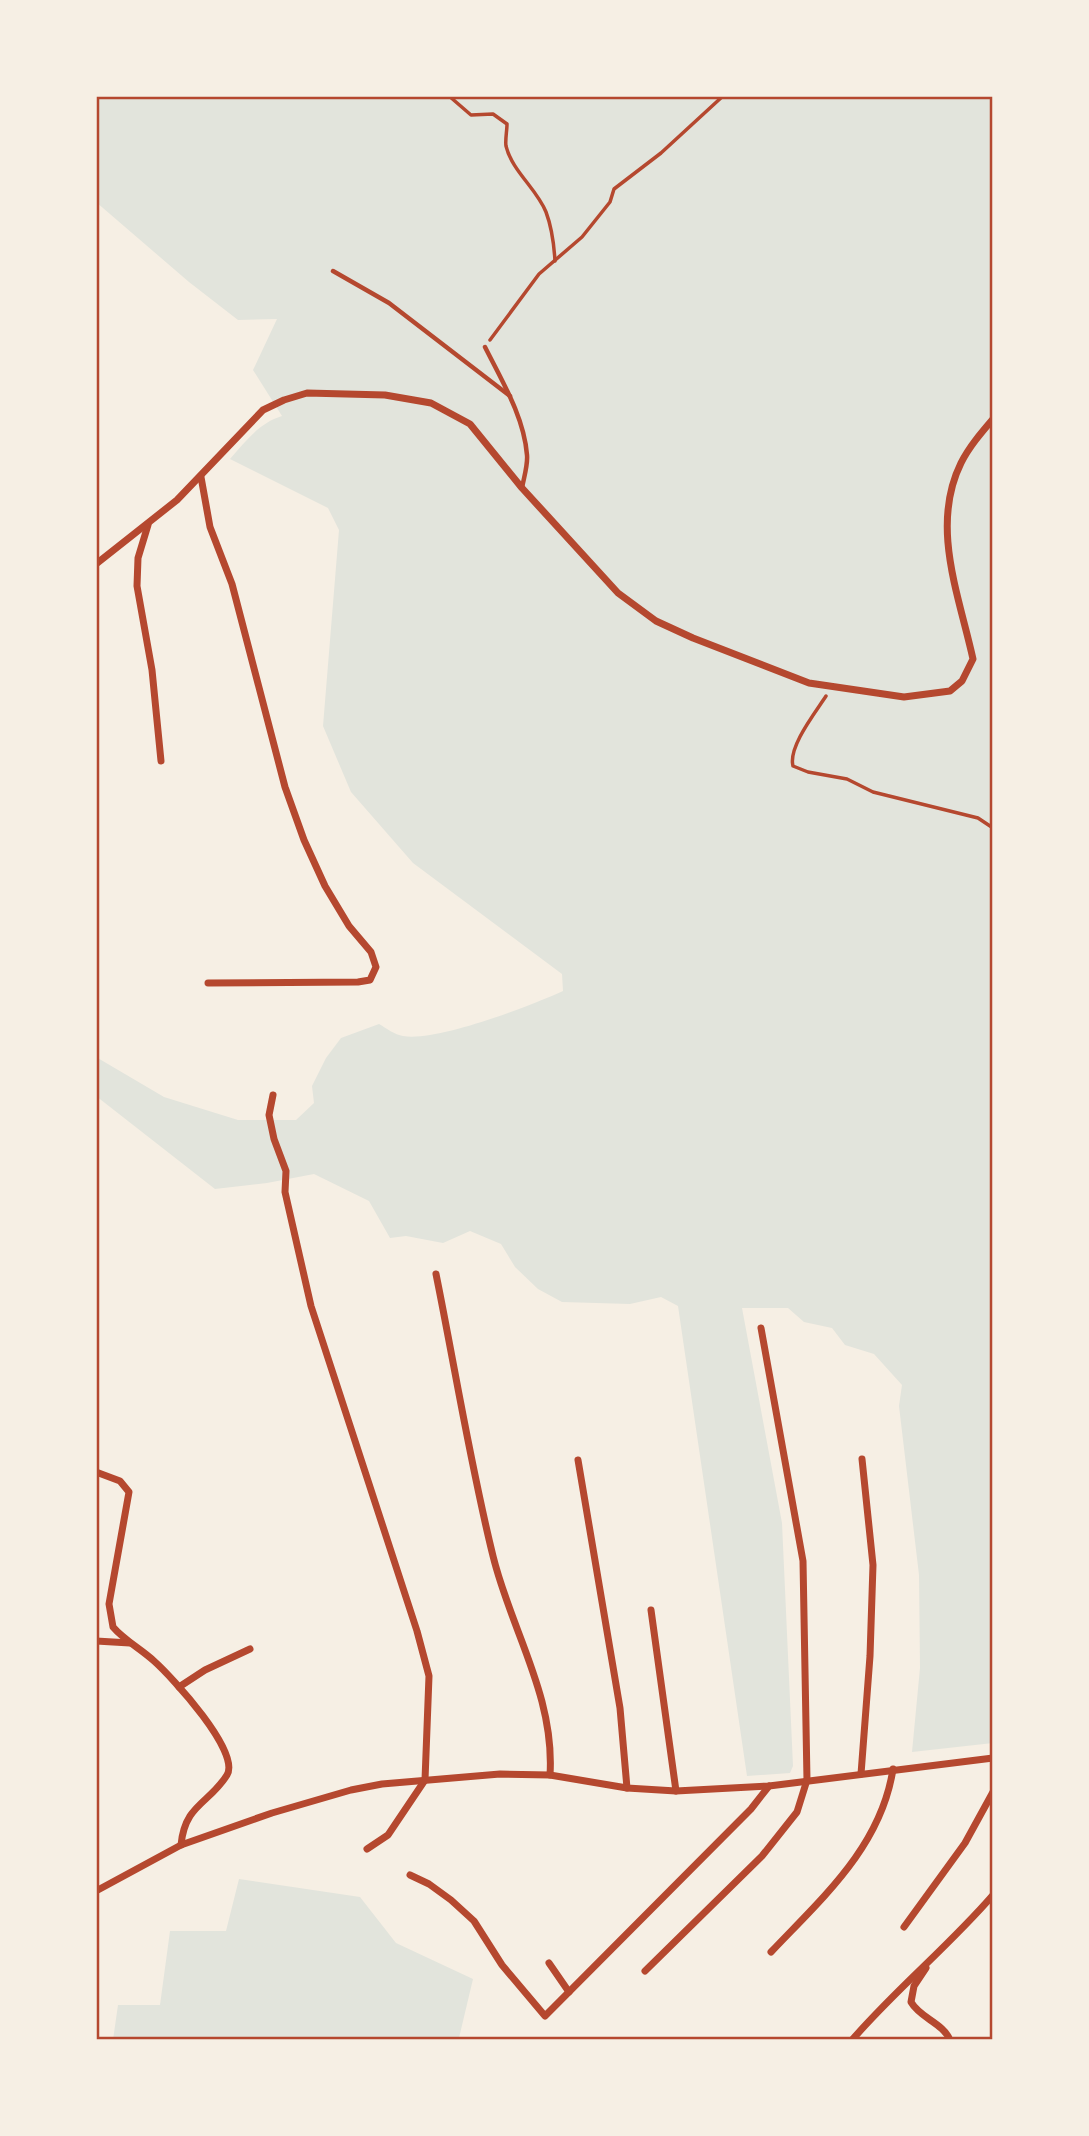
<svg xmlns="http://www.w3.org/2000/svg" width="1089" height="2136" font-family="'Fira Sans',sans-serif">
<rect width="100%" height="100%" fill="#f6efe4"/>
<g fill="#e2e4dc">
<path d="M96,96h897v1647l-81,9 8,-84 -1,-93 -20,-169 3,-21 -28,-31 -29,-9 -13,-17 -28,-6 -16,-14h-46l40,215 11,243 -3,7 -43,3 -69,-470 -17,-9 -31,7 -68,-2 -24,-13 -23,-22 -14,-23 -31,-13 -27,12 -37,-7 -16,2 -21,-37 -55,-27 -47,9 -52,6 -119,-93v-39l68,40 74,23h58l18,-17 -2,-17 14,-28 15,-20 38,-14c7,4 16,11 24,12 34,6 127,-30 160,-45l-1,-17 -149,-111 -62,-71 -28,-66 16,-196 -11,-22 -98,-49c16,-18 29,-36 52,-43l-29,-46 24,-51 -39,1 -49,-38 -93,-80z"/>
<path d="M239,1879l121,18 36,46 77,36 -14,59 2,2h-348l5,-35h42l10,-74h56z"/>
</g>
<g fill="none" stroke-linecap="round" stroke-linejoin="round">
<g stroke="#b5482f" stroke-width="3.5">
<path d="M449,96l22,19 22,-1 14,10c0,7 -2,16 -1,22 6,25 31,43 40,66 6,16 8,32 9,49"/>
<path d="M490,340l49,-66 43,-37 28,-35 4,-13 47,-36 62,-57"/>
<path d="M826,696c-11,17 -38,51 -33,70l15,6 39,7 26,13 105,26 15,10"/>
</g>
<g stroke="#b5482f" stroke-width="4.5">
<path d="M333,271l56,32 121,93"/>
<path d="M485,347c17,34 39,70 42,108 1,10 -3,22 -5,33"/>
</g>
<g stroke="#b5482f" stroke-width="7">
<path d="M201,477l9,50 22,57 53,203 19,53 21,46 24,40 22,26 5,15 -6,13 -12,2 -150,1"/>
<path d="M148,525l-10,33 -1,28 15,84 9,91"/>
<path d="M96,564l81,-64 86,-90 21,-10 23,-7 78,2 46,8 39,21 52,64 96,105 38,28 37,17 116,45 95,14 46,-6 12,-10 11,-22c-14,-64 -43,-133 -12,-196 8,-16 20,-30 32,-44"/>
<path d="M273,1095l-4,20 5,24 12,32 -1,21 26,114 106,325 12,45 -4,104 -37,55 -21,14"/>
<path d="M436,1274c19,94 34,189 57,282 18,74 62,140 57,219"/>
<path d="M578,1460l42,248 7,80"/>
<path d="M96,1472l24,9 9,11 -20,112 4,23c11,13 28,22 41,34 18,16 87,91 73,114 -18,29 -42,29 -46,70"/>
<path d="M651,1610l25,181"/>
<path d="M96,1641l34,2"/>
<path d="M179,1687l26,-17 45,-21"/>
<path d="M861,1774l9,-118 3,-91 -11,-106"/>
<path d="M410,1875l19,9 22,16 23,21 28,44 43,51 206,-207 18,-23"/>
<path d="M96,1891l85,-46 91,-32 79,-23 31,-6 118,-10 50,1 77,13 49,3 93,-5 224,-28"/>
<path d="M904,1927l61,-84 28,-51"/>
<path d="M771,1952c51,-54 110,-105 122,-183"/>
<path d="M549,1963l20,29"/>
<path d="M926,1968l-12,18 -3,16c9,16 32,21 39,38"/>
<path d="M645,1971l117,-115 35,-44 10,-32 -4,-219 -42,-233"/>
<path d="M852,2040c44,-51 97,-94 141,-145"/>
</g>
</g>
<rect width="1089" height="2136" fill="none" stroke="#f6efe4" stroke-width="196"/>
<rect x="98" y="98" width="893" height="1940" fill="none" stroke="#b5482f" stroke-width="2.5"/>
</svg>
